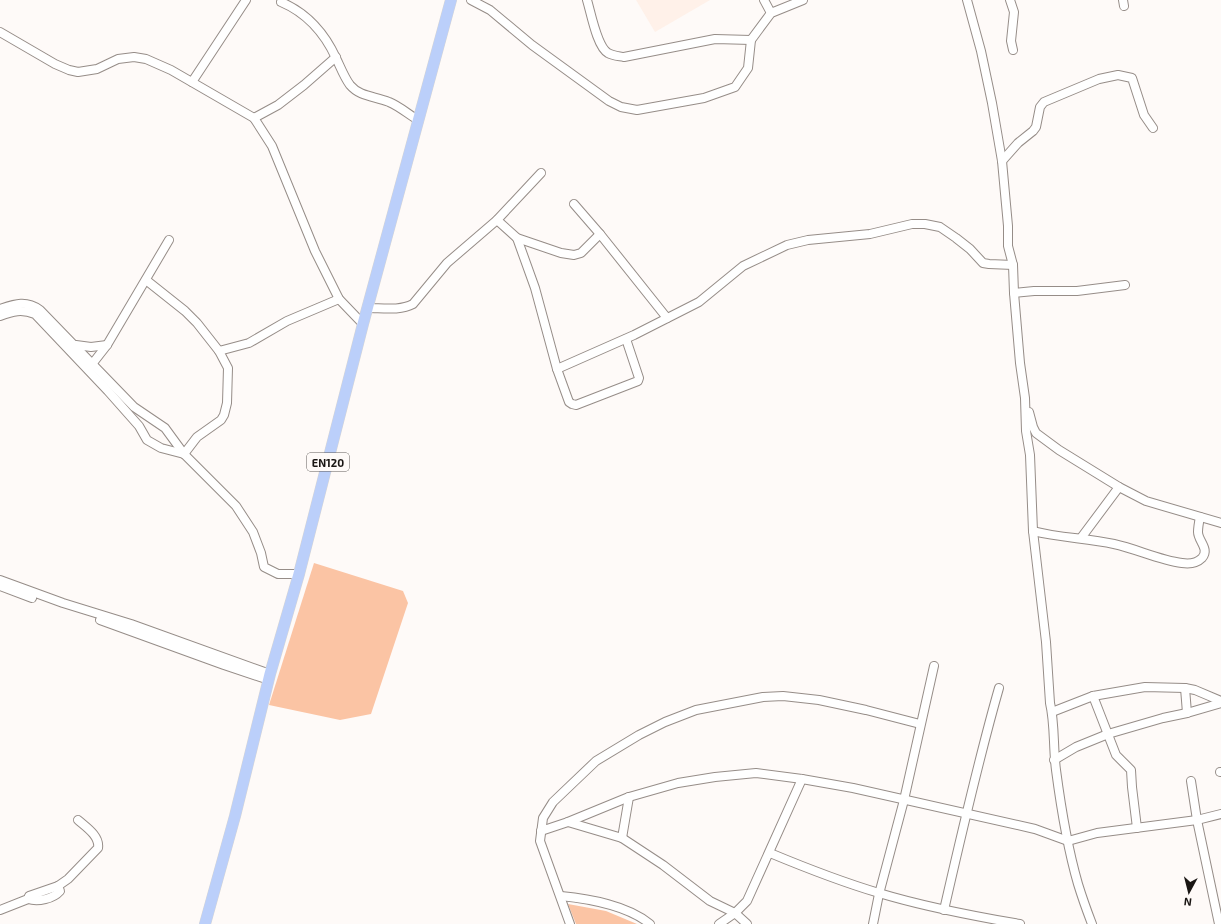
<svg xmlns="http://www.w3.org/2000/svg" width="1221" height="924" font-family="'Exo 2',sans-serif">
<rect width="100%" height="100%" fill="#fefaf8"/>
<path fill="#fff1e9" d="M636,0h74l-55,32z"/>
<g fill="#fbc4a4">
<path d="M314,563l89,28 5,12 -37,111 -31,6 -71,-15z"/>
<path d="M568,904l38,7 31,13h-61z"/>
</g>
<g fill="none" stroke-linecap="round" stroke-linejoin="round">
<g stroke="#968d88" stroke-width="10">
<g id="minor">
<path d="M471,0l19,10 42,35 77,56 12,6 16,3 67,-12 31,-11 13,-19 3,-28 20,-27 32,-13"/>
<path d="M587,0c4,13 10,47 21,53 5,3 11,3 16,4l91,-18 36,1"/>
<path d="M764,0l7,13"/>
<path d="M967,0l14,51 11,52 10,58 6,65v20l5,19 1,28 6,70 5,35 1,33 4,24 3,76 13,111 4,61c5,21 3,44 6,67 5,38 11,76 22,114 4,13 9,27 14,40"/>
<path d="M1010,0l4,12 -3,29 2,9"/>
<path d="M1123,0l1,6"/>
<path d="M281,2c26,11 43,30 55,56 4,8 8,19 14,27 10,12 25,11 39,17 10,4 19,12 29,18"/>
<path d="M0,32l55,32 14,6 9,2 19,-3 21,-10 16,-2 12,2 25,11 83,48 18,28 43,105 24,48 24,25"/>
<path d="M192,82l54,-82"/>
<path d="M254,118l24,-13 26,-20 32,-28"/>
<path d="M1002,161l16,-18 15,-12 3,-4 4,-20 4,-5 55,-23 19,-4 14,3 12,37 9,13"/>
<path d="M574,204l26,30 67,84"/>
<path d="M497,220l20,18 44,15 13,2 7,-2 19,-19"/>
<path d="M517,238l18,50 22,81 12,33 3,2 4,1 62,-24 1,-3 -13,-39"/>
<path d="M146,280l39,31 12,12 22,28 30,-8 38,-22 52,-22"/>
<path d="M1014,293l20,-2h43l48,-6"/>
<path d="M368,308c14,0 32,3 45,-4l34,-41 50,-43 44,-47"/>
<path d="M0,309c15,-5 26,-9 40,1l94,97 31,21 19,26 52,52 17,26 8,21 3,14 14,7h21"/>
<path d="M0,316c13,-5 22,-7 35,-2l73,77 31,35 8,14 14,8 23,6"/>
<path d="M76,345l15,2 16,-2"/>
<path d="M89,368l18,-23 62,-105"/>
<path d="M557,369l77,-34 65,-33 44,-36 44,-21 21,-5 62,-6 42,-10h13l15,3 16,11 14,11 13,14 6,1 24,1"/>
<path d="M1029,412l4,15 3,6 23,17 60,37 27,14 75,22"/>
<path d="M184,454l13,-17 24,-17 3,-5 3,-12 1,-35 -9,-17"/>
<path d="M1033,531c27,7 54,7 81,13 23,5 45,16 68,19 7,1 14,1 20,-5 8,-9 -4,-17 -4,-26 0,-5 1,-10 2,-15"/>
<path d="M1081,538l38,-51"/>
<path d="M0,580l63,23 68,21 139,50"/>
<path d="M0,586l32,12"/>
<path d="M100,620l124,45 45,15"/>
<path d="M1185,688l2,25"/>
<path d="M1093,696l23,59 15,15 1,17 5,41"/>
<path d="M1052,712l41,-16 52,-9 40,1 10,2 26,11"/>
<path d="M1054,760l22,-13 32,-13 55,-16 24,-5 34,-10"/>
<path d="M1220,772h1"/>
<path d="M1191,781l6,39 22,104"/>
<path d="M568,822l54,16 41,27 47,36 25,12 12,11"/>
<path d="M541,831l27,-9 61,-25 49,-14 37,-6 41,-4 46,6 51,9 182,41 33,12 29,-8 100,-13 24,-6"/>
<path d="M622,838l7,-41"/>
<path d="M770,853c36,15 72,29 109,40 46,14 94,23 141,31"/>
<path d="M561,896c29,3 66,9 89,28"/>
<path d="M28,899c10,3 25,0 32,-8l-2,-5"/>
<path d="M0,910l28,-11 1,-3 29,-10 10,-7 30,-31c2,-12 -12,-21 -20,-28"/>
<path d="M944,910c17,-74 34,-149 55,-222"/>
<path d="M570,924l-30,-83 3,-23 10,-16 43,-41 43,-26 26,-13 31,-12 67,-13 20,-1 36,4 47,10 54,14"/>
<path d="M719,924l16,-11 12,-12 55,-122"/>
<path d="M873,924l6,-30 25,-94 30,-134"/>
</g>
</g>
<g stroke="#d6d5d5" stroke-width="12">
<path id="highway" d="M205,924l30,-108 35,-142 29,-100 64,-250 88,-324"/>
</g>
<use href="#minor" stroke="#fff" stroke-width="8"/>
<use href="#highway" stroke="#bbcffa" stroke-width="11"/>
</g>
<g text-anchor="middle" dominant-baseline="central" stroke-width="3.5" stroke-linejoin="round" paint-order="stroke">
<rect fill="#fefaf8" stroke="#5e5a58" stroke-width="1" x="307" y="453" width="42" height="18" rx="3"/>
<g font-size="11" font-weight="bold" fill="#191513">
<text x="328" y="462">EN120</text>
</g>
</g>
<g transform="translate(1189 892) rotate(187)" stroke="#fefaf8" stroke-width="3" paint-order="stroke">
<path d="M0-3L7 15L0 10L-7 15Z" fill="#191513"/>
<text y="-6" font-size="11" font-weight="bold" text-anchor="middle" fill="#191513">N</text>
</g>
</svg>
